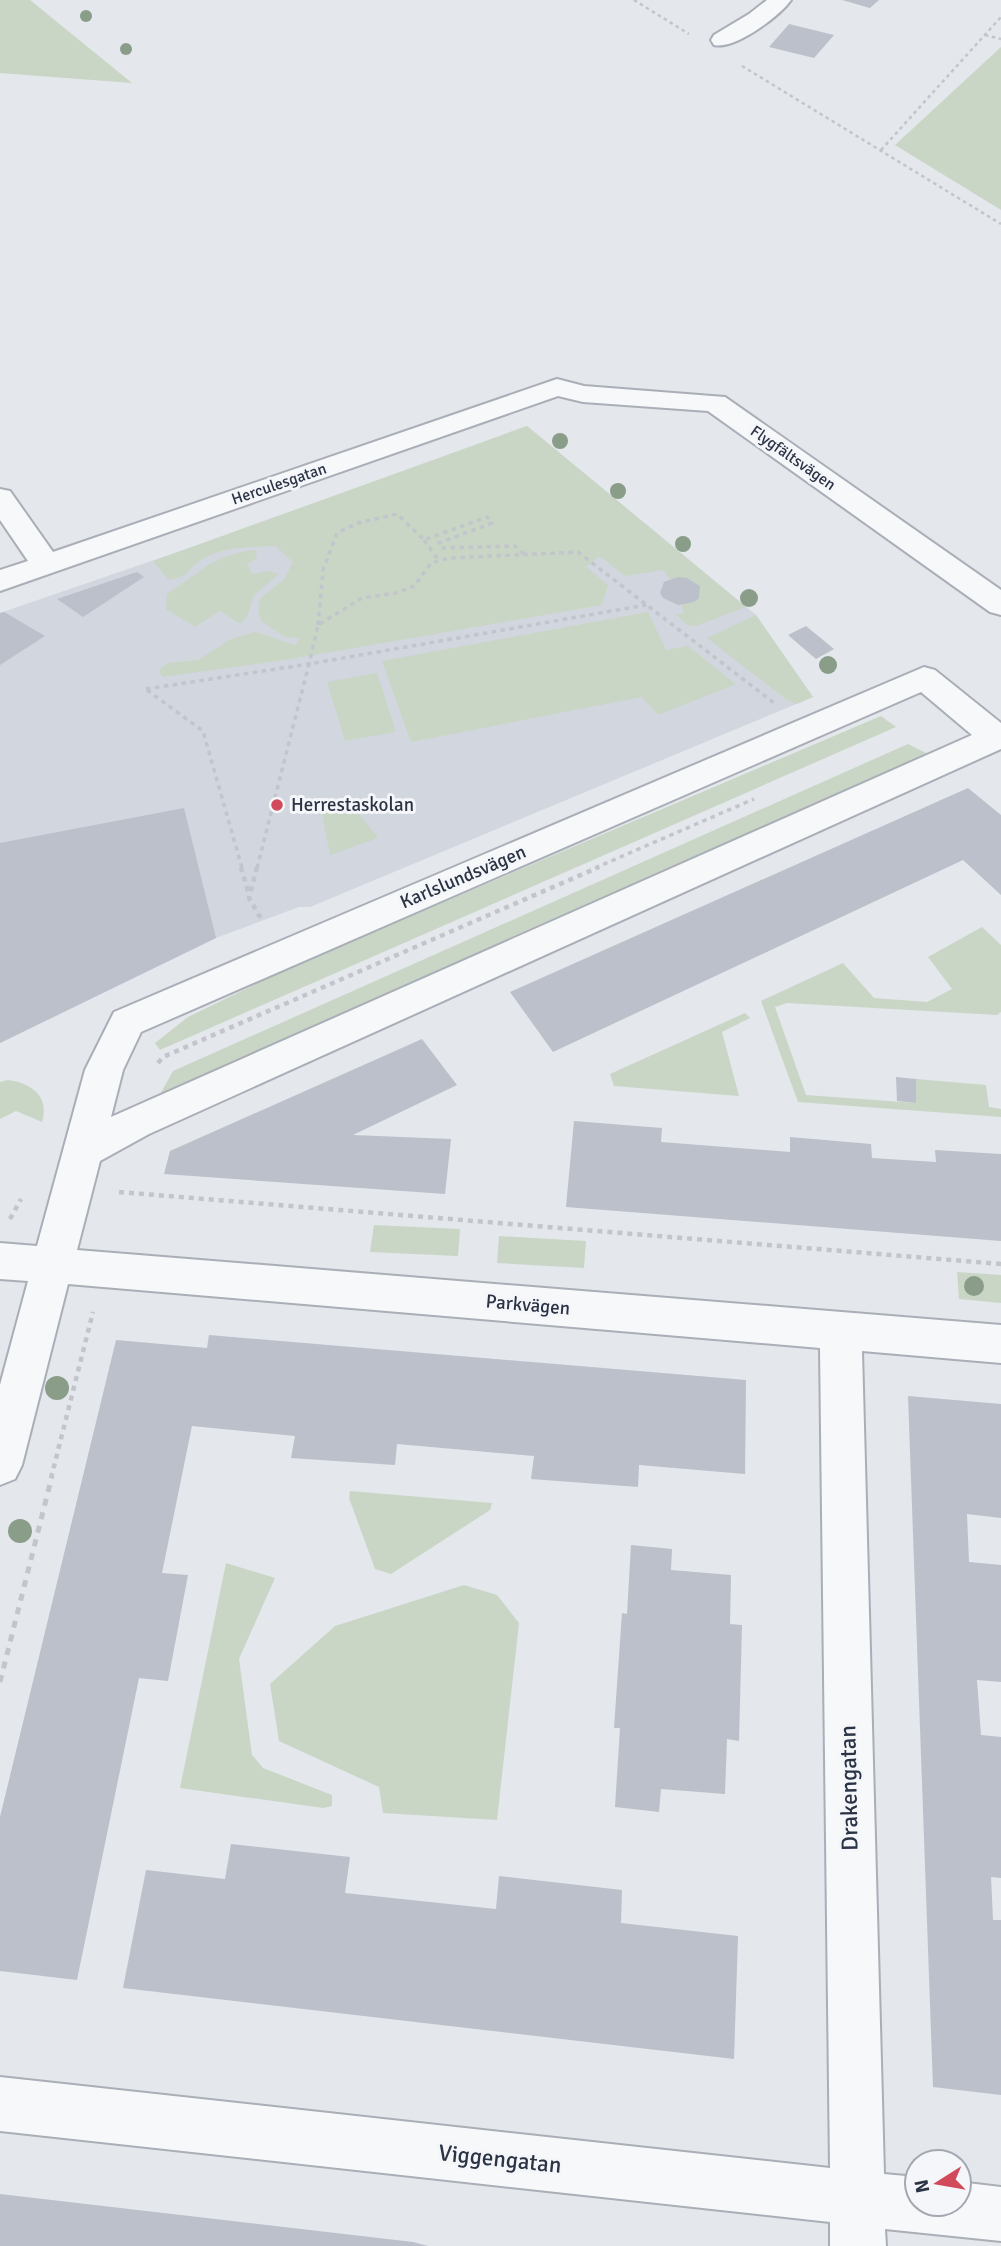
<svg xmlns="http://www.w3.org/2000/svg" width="1001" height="2246" font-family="Signika,sans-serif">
<rect width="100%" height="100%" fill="#e4e7ec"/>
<path fill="#d2d6de" d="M527,426l229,189 57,82 -503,210h-11l-83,31 -216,105v-430l279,-96z"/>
<g fill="#c9d6c5">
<path d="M0,0h30l102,83 -132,-10z"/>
<path d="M1001,47v163l-106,-65z"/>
<path d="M527,426l219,181 -50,19 -8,-1 -13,-11 9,-1 -3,-9 13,-2 5,-5 1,-10c-9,-9 -18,-10 -30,-8l-7,-9 -38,6 -25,-20 -14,11 22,18 -6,20 -317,55 -123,17 -3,-7 9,-7 30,-3 33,-21 25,-7 39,13 5,-7 -15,-1 -24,-16 -3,-10 2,-12 24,-20 9,-17 -18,-16c-24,1 -53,0 -74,14 -15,10 -9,15 -32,20l-16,-19z"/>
<path d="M257,550l-1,9 -9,5 5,10 16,-3 11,3 -25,21 -7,22 -7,7 -20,-13 -25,16 -29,-18 1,-15c33,-21 48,-41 90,-44z"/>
<path d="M648,612l18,38 22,-4 48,38 -78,31 -16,-18 -231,45 -29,-81z"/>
<path d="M756,615l57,82 -16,7 -10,-4 -80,-62z"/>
<path d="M377,673l19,59 -51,9 -18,-59z"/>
<path d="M881,716l15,11 -736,323 -5,-7 33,-26 105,-51z"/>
<path d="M908,744l20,10 -770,344 15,-27z"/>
<path d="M321,808h33l24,30 -48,17z"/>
<path d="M982,927l19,18v67l-4,3 -210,-12 -12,4 31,88 110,8v-24l70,6 3,22 12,2v8l-203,-15 -37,-101 82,-38 31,35 53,4 25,-13 -24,-32z"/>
<path d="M745,1013l5,5 -28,14 17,64 -125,-10 -4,-12z"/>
<path d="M8,1080c23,3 42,16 34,42l-26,-11 -16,8v-37z"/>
<path d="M374,1225l86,4 -2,27 -88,-4z"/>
<path d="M499,1236l87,5 -2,27 -87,-5z"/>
<path d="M957,1272l44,3v28l-42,-4z"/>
<path d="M350,1491l142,12 -2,7 -99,64 -16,-5 -26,-71z"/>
<path d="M226,1563l49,15 -36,81 13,96 11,13 69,27v11l-9,2 -143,-20z"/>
<path d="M464,1585l33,10 22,28 -22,197 -114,-7 -4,-26 -100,-46 -9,-57 65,-58z"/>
</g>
<g fill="#bbc0ca">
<path d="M842,0h37l-9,8z"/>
<path d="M789,24l45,11 -20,23 -45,-11z"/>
<path d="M137,572l7,5 -61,40 -26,-18z"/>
<path d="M678,577l9,1 13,8 -1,12 -5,4 -16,3 -15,-7 -3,-5 4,-11z"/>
<path d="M4,612l41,24 -45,29v-52z"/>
<path d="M806,626l28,23 -18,10 -28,-24z"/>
<path d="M968,788l33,27v80l-38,-35 -410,192 -43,-60z"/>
<path d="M184,808l32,130 -216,105v-200z"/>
<path d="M422,1039l35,46 -104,50 98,4 -6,55 -281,-20 6,-23z"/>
<path d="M896,1077l20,2v24l-19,-2z"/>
<path d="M574,1121l88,7 -1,14 129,10v-15l81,7 1,14 64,4 -1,-12 66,4v87l-435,-34z"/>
<path d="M209,1335l537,45 -1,94 -106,-9 -1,22 -107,-8 3,-23 -137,-12 -2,21 -104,-7 4,-22 -103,-10 -30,147 26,2 -20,106 -29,-3 -62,302 -77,-9v-154l116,-477 91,8z"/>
<path d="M908,1396l93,8v114l-34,-4 2,48 32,3v117l-24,-2 4,55 20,2v141l-10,-1 2,43h8v175l-68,-8z"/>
<path d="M631,1545l41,4 -1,21 60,5 -1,49 12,1 -3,116 -12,-2 -2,55 -64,-5 -2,23 -44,-5 5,-79h-6l8,-115 5,1z"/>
<path d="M231,1844l119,13 -5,36 151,16 3,-33 123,14 -1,33 117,13 -4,123 -611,-71 23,-118 79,9z"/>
<path d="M0,2194l413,48 15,4h-428z"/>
</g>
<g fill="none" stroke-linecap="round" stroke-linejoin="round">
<g stroke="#a9aeb7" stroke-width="4">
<g id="street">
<path d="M767,0h24c-12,17 -57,50 -77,45l-3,-5 3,-5 35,-21z"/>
<path d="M557,379l27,7 141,11 276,193v25l-11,-3 -282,-201 -125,-9 -25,-6 -558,195v-21l28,-9 -28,-41v-31l10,2 43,61z"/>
<path d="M924,667l11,3 66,53v26l-852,385 -49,27 -23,89 924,75v38l-139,-12 22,823 33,3v27h42v-22l42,5v54l-116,-12 1,17h-56v-24l-830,-91v-54l830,91 -10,-820 -752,-64 -46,181 -7,14 -15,6v-100l28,-104 -28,-2v-36l37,3 48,-176 29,-58zM921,692l51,43 -861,382 12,-47 18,-38z"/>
</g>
</g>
<g stroke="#c2c5cb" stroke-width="2.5" stroke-dasharray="3.5 3.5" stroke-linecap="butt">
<path d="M634,0l55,34"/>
<path d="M985,35l16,4"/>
<path d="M742,66l259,158"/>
<path d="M881,150l120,-133"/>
</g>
<g stroke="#c2c5cb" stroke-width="3.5" stroke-dasharray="4.5 4.5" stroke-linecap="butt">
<path d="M424,540l15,21"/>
<path d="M318,625l5,-55 14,-37 21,-10 39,-9 27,26 63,-23 5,6 -53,20 2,5 74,-2 9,8"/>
<path d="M146,689l163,-25 9,-39 44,-27 34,-5 18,-7 17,-23 18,-5 129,-6 196,151"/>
<path d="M147,690l56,41 39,137"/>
<path d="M257,868l52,-204 337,-59"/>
<path d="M595,868l159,-69"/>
</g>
<g stroke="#c2c5cb" stroke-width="4.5" stroke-dasharray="5 5" stroke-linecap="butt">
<path d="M241,867l8,28"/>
<path d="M257,867l-8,31 14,24"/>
<path d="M158,1063l5,-6 436,-190"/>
<path d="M119,1192l882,72"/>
<path d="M10,1219l11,-20"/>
<path d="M51,1478l42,-166"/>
</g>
<path stroke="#c2c5cb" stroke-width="5" stroke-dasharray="7 7" stroke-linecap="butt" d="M0,1682l52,-206"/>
<use href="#street" fill="#f7f8fa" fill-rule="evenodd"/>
</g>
<g fill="#899d89">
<circle cx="86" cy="16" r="6"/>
<circle cx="126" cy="49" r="6"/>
<circle cx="560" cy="441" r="8"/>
<circle cx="618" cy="491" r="8"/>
<circle cx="683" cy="544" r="8"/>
<circle cx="749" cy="598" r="9"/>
<circle cx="828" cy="665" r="9"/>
<circle cx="974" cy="1286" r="10"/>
<circle cx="57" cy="1388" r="12"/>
<circle cx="20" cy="1531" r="12"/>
</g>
<circle fill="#d1495b" stroke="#f4f6f9" stroke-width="2.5" cx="277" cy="805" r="7"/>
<g text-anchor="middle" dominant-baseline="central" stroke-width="6" stroke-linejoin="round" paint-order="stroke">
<g font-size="16" fill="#2b3445" stroke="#f4f6f9">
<text transform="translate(793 458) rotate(35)">Flygfältsvägen</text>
<text transform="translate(279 484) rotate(-19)">Herculesgatan</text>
</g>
<g font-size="19" fill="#2b3445" stroke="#f4f6f9" text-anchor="start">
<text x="291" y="805">Herrestaskolan</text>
</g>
<g font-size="19" fill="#2b3445" stroke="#f4f6f9">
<text transform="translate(463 877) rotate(-23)">Karlslundsvägen</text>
<text transform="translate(528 1305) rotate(5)">Parkvägen</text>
</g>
<g font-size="23" fill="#2b3445" stroke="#f4f6f9">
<text transform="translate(849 1788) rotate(-91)">Drakengatan</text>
<text transform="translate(500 2159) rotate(6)">Viggengatan</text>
</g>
</g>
<g transform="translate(938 2183) rotate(259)"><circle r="33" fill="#f4f6f9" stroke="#a4a8b1" stroke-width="2"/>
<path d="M0-5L12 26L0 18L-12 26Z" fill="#d1495b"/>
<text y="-10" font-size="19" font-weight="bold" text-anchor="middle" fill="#2b3445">N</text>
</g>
</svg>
